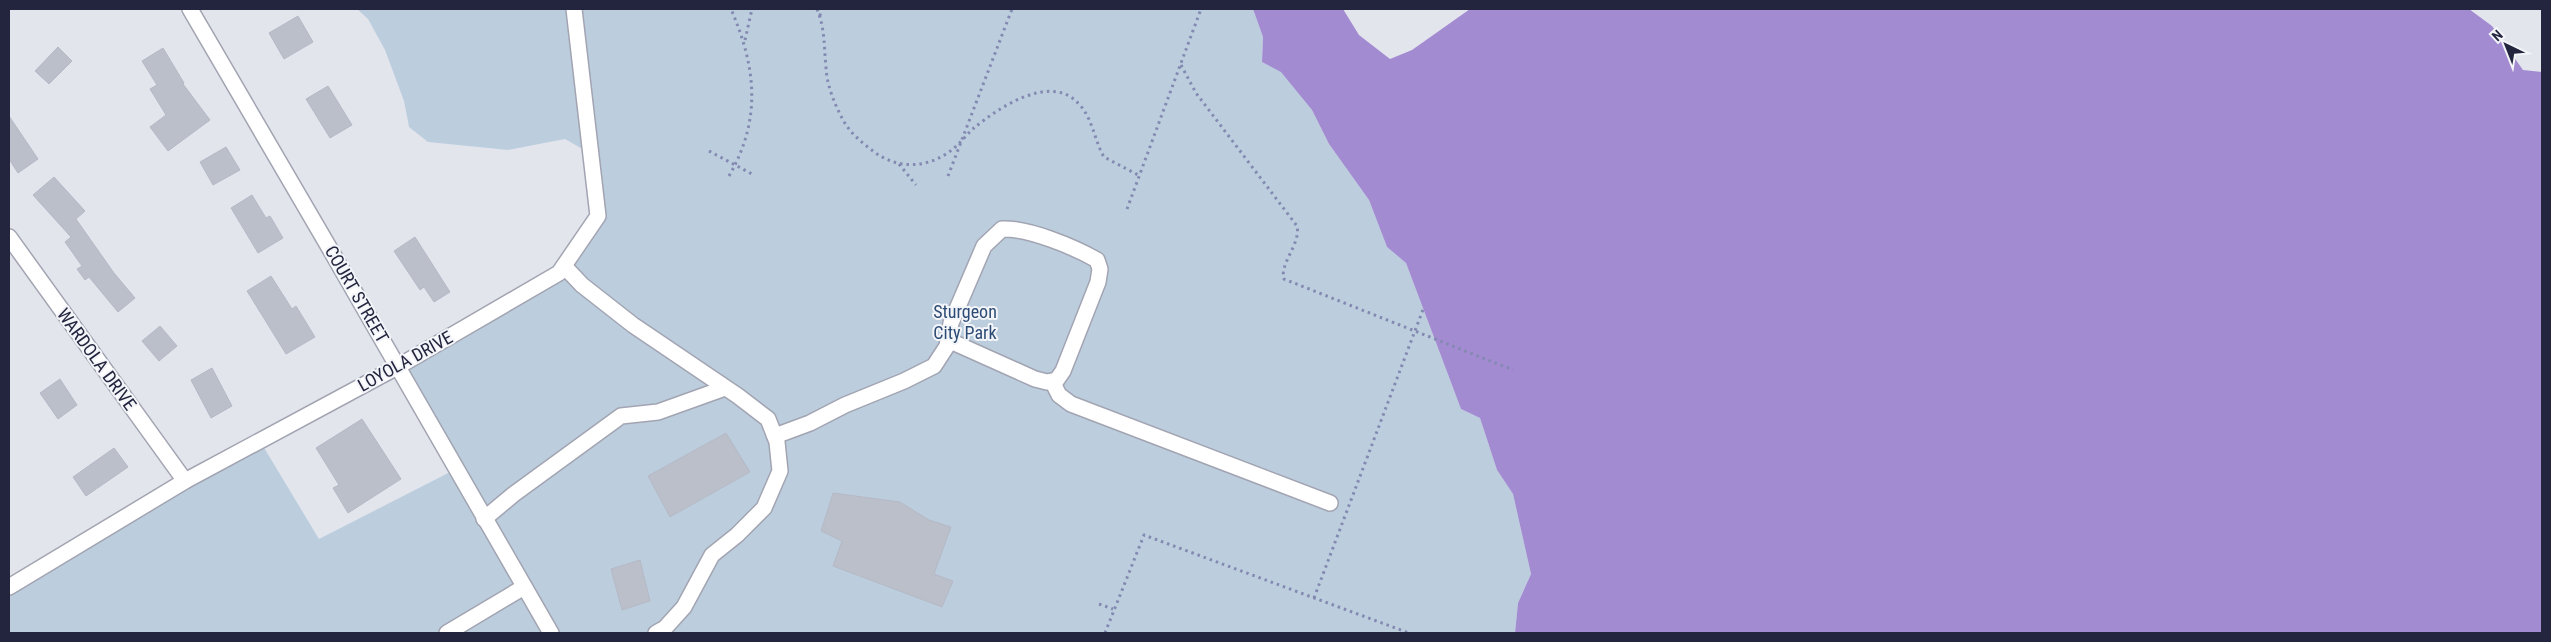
<svg xmlns="http://www.w3.org/2000/svg" width="2551" height="642" font-family="'Roboto Condensed',sans-serif">
<rect width="100%" height="100%" fill="#e3e5ed"/>
<path fill="#bccede" d="M357,9h896l10,28 -1,25 19,9 31,39 17,34 40,56 18,47 19,16 55,146 19,9 17,52 16,24 18,80 -13,29 -3,30h-1506v-46l251,-146 59,98 137,-70 -57,-103 160,-93 39,-57 -7,-62 -26,-15 -57,11 -80,-8 -19,-15 -5,-26 -19,-51 -17,-31z"/>
<path fill="#a38bd1" d="M1253,9h90l16,26 31,24 22,-9 58,-41h999l23,17 31,44 19,2v561h-1027l3,-30 13,-29 -18,-80 -16,-24 -17,-52 -19,-9 -55,-146 -19,-16 -18,-47 -40,-56 -17,-34 -31,-38 -19,-10 1,-25z"/>
<g fill="#bbbfca" stroke="#b5b9c6">
<path d="M298,16l15,26 -29,17 -15,-26z"/>
<path d="M58,47l14,14 -23,23 -14,-13z"/>
<path d="M163,48l21,35 -1,1 27,36 -42,31 -18,-24 16,-12 -16,-26 7,-4 -15,-24z"/>
<path d="M328,86l24,39 -22,13 -24,-39z"/>
<path d="M9,116l29,43 -20,14 -9,-14z"/>
<path d="M226,147l14,23 -27,15 -13,-23z"/>
<path d="M54,177l31,34 -9,8 38,54 21,25 -17,14 -29,-35 -4,3 -8,-11 5,-3 -17,-24 6,-5 -38,-42z"/>
<path d="M252,195l14,23 4,-2 13,22 -25,15 -27,-45z"/>
<path d="M415,237l35,55 -16,10 -10,-15 -4,3 -26,-39z"/>
<path d="M271,276l21,33 4,-3 19,31 -29,17 -39,-63z"/>
<path d="M160,326l17,20 -18,15 -17,-20z"/>
<path d="M212,368l20,38 -21,12 -20,-38z"/>
<path d="M60,379l17,26 -19,14 -18,-26z"/>
<path d="M362,419l39,60 -53,34 -15,-25 6,-3 -23,-37z"/>
<path d="M726,433l24,39 -80,45 -22,-41z"/>
<path d="M114,448l14,19 -42,29 -13,-19z"/>
<path d="M833,493l67,9 29,18 22,7 -17,47 19,7 -11,26 -109,-41 9,-25 -21,-10z"/>
<path d="M640,560l10,41 -28,9 -11,-41z"/>
</g>
<g fill="none" stroke-linecap="round" stroke-linejoin="round">
<g stroke="#a2a4b2" stroke-width="18">
<g id="minor">
<path d="M190,9c122,207 241,416 361,624"/>
<path d="M9,237l176,244"/>
<path d="M564,266l18,19 51,40 105,71 30,23 9,23 3,29 -16,37 -27,27 -25,20 -28,52 -19,21 -9,5"/>
<path d="M1052,381l7,14 12,9 259,99"/>
<path d="M775,436l35,-13 35,-18 59,-24 30,-15 13,-20 4,-23 33,-77 18,-17c27,-1 72,18 95,31l3,9 -2,13 -35,89 -7,10 -9,1 -12,-3 -87,-39"/>
<path d="M484,519l30,-25 107,-78 37,-4 67,-24"/>
<path d="M9,587l176,-106 214,-115 160,-93 39,-57 -24,-207"/>
<path d="M447,633l77,-46"/>
</g>
</g>
<g stroke="#8389b0" stroke-width="3" stroke-dasharray="2.5 4" stroke-linecap="butt">
<path d="M817,9c8,19 7,38 9,59 1,17 8,35 16,50 7,14 19,24 31,33 23,18 52,18 76,1 10,-7 17,-17 25,-24 24,-20 76,-55 104,-25 15,15 16,37 26,54l36,19"/>
<path d="M820,16l1,-7"/>
<path d="M745,40l7,-31"/>
<path d="M1181,65l15,28 101,133c4,18 -18,38 -13,53l229,91"/>
<path d="M709,151l43,23"/>
<path d="M899,164l17,21"/>
<path d="M729,176c33,-57 27,-109 2,-167"/>
<path d="M948,176l64,-167"/>
<path d="M1127,209l74,-200"/>
<path d="M1314,598l110,-291"/>
<path d="M1099,604l14,5"/>
<path d="M1105,633l39,-98 265,98"/>
</g>
<use href="#minor" stroke="#fff" stroke-width="15"/>
</g>
<g text-anchor="middle" dominant-baseline="central" stroke-width="4" stroke-linejoin="round" paint-order="stroke">
<g font-size="18" fill="#23253e" stroke="#f3f5f9">
<text transform="translate(357 294) rotate(60)">COURT STREET</text>
<text transform="translate(97 359) rotate(54)">WARDOLA DRIVE</text>
<text transform="translate(405 361) rotate(-29)">LOYOLA DRIVE</text>
</g>
<g font-size="18" fill="#2d4c75" stroke="#f3f5f9">
<text x="965" y="311">Sturgeon<tspan x="965" dy="21">City Park</tspan></text>
</g>
</g>
<rect width="2551" height="642" fill="none" stroke="#23253e" stroke-width="20"/>
<g transform="translate(2506 45) rotate(317)" stroke="#f3f5f9" stroke-width="4" paint-order="stroke">
<path d="M0-4L9 19L0 12L-9 19Z" fill="#23253e"/>
<text y="-8" font-size="14" font-weight="bold" text-anchor="middle" fill="#23253e">N</text>
</g>
</svg>
